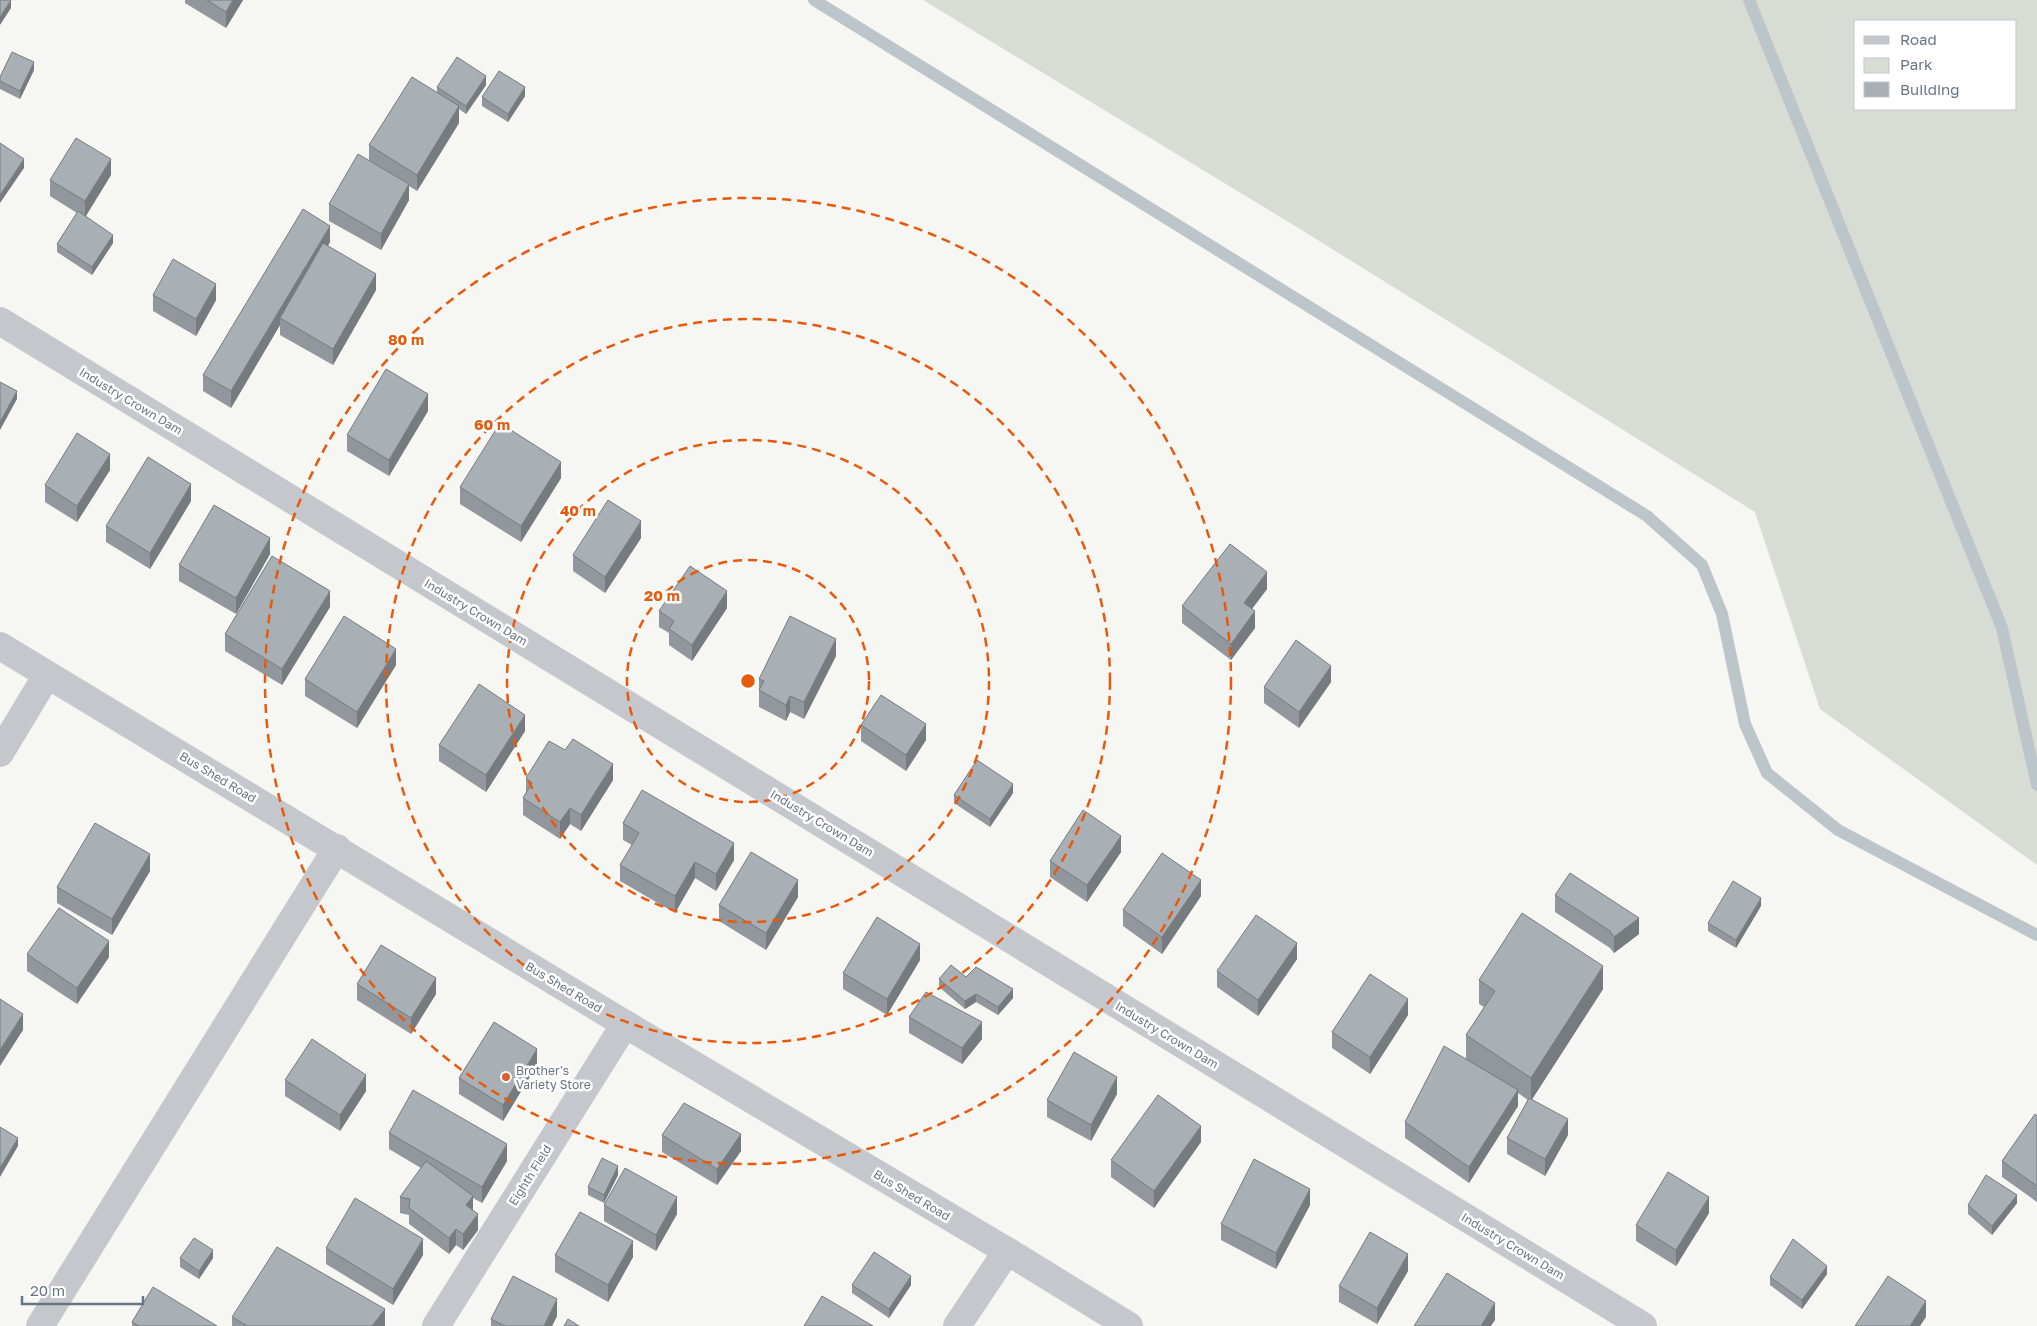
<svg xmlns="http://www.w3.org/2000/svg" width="2037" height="1326" font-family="'Golos Text',sans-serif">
<rect width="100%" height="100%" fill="#f6f6f3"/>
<path fill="#d7ddd4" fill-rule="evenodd" d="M923,0h1114v865l-217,-156 -65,-197 -455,-283zM2016,21v88h-160v-88z"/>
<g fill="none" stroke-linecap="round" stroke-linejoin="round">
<g stroke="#bbc5ca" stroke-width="12">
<path d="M814,0l833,516 55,49 20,49 23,110 22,49 71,57 199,105"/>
<path d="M1749,0l253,628 35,157"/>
</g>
<g stroke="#c4c7cb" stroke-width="28">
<path d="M0,321l1643,1005"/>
<path d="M0,753l47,-78"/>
<path d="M40,1326l297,-478"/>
<path d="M436,1326l189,-302"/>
<path d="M957,1326l50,-75"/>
</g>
<path stroke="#c4c7cb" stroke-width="28" d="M0,646l625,378 382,227 122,75"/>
</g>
<g fill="#91979c">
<path d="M185,0h58l-17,28 -41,-25z"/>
<path d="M34,70l-14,29 -20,-10v-12z"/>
<path d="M486,85l-20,29 -7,-5v14l-42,68 -8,-5v14l-28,50 -52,-29v-17l40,-43v-16l68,-52v-6z"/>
<path d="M525,96l-17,26 -26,-16v-9z"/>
<path d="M111,175l-25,41 27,27 -21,32 -35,-23v-8l20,-31 -27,-17v-16z"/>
<path d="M330,242l-2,4 48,44 -43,75 -53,-30v-10l-49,83 -28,-17v-16z"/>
<path d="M153,295l63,5 -20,36 -43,-25z"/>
<path d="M428,411l-39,65 -42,-25v-16z"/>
<path d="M110,470l-33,52 -32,-20v-17z"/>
<path d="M561,478l-40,64 -61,-38v-17z"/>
<path d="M191,501l-41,68 -44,-27v-16z"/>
<path d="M641,538l-36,55 -32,-22v-16z"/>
<path d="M270,554l-34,60 -57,-33v-16z"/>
<path d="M1267,589l-15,20 3,19 -24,32 -49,-37v-17z"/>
<path d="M330,607l-48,78 -57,-34v-17z"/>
<path d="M727,608l-35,53 -23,-16v-12l-10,-6v-16z"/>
<path d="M836,656l-32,63 -14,-7 -4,9 -27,-14v-28z"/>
<path d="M396,665l-39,63 -52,-32v-17z"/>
<path d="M1331,682l-32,46 -35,-25v-16z"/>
<path d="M861,725l65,15 -20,31 -45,-30z"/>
<path d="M525,731l-39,61 -47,-31v-16z"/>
<path d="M526,778l87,2 -32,51 -11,-7 -10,15 -37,-24v-17l3,-5z"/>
<path d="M1013,793l-23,34 -36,-24v-8z"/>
<path d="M623,823l111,37 -18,31 -21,-13 -20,35 -55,-32v-16l12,-20 -9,-5z"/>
<path d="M1121,852l-34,50 -37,-25v-16z"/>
<path d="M150,871l-38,64 -55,-32v-16z"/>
<path d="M1555,895l84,39 -25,19 -4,-5 -55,-36z"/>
<path d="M1201,896l-39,58 -39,-28v-16z"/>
<path d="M798,897l-32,53 -47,-29v-16z"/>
<path d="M1761,906l-25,42 -28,-17v-8z"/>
<path d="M27,954l82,3 -32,47 -50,-33z"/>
<path d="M1297,959l-39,57 -41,-29v-16z"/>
<path d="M920,960l-33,55 -44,-26v-16z"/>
<path d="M966,977l47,21 -15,17 -22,-13 -11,7 -26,-22v-8z"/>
<path d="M1479,980l124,9 -71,110 36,36 -23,41 -38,-22v-16l21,-38 -10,-7v13l-49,77 -64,-45v-16l61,-63v-24l18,-28 -5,-3z"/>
<path d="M357,984l79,10 -25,40 -54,-34z"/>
<path d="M1408,1015l-38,59 -38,-26v-16z"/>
<path d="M909,1017l73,22 -20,25 -53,-31z"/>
<path d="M537,1065l-34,56 -44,-27v-16z"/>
<path d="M285,1080l81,11 -26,40 -55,-35z"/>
<path d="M1117,1094l-26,47 -44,-24v-17z"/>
<path d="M2037,1116v86l-35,-25v-16z"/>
<path d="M389,1133l118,28 -25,42 -9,-5v12l5,20 -15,20 -7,-5 -7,9 -40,-30v-9l-9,-2v-16l21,-29 -32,-19z"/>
<path d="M662,1135l79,16 -24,34 -55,-33z"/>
<path d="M1201,1142l-47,66 -43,-31v-17z"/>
<path d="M618,1175l-14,28 -16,-8v-8z"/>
<path d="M2017,1203l-25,32 -24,-21v-9z"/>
<path d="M604,1205l73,9 -21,37 -52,-30z"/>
<path d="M1310,1205l-34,64 -55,-29v-16z"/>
<path d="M1709,1213l-33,53 -40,-25v-16z"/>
<path d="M326,1248l97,7 -30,50 -67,-41z"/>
<path d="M555,1255l78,2 -25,45 -53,-30z"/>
<path d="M180,1258h33l-14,21 -19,-12z"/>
<path d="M1408,1271l-31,53 -38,-22v-16z"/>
<path d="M1827,1274l-25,35 -32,-24v-8z"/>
<path d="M852,1285h59l-22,33 -37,-25z"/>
<path d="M557,1316l-5,10h-61v-7z"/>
<path d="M232,1317l153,9h-153z"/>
<path d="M132,1322l85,4h-85z"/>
</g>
<g fill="#767b7f">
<path d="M11,0v8l-11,17v-8z"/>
<path d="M233,0h10l-17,28v-16z"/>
<path d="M34,62v8l-14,29v-8z"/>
<path d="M486,76v9l-20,29v-8z"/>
<path d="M525,87v9l-17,26v-8z"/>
<path d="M459,106v17l-42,68v-16z"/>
<path d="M24,159v9l-24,35v-8z"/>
<path d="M111,159v16l-26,42v-16z"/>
<path d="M409,184v16l-28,50v-16z"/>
<path d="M330,226v16l-47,78 -3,-2v7l-49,83v-17z"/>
<path d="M113,235v8l-21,32v-8z"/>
<path d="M376,274v16l-43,75v-16z"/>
<path d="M216,284v16l-20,36v-17z"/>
<path d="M17,391v8l-17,31v-8z"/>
<path d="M428,394v17l-39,65v-16z"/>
<path d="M110,454v16l-33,52v-16z"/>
<path d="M561,462v16l-40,64v-16z"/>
<path d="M191,484v17l-41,68v-16z"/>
<path d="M641,521v17l-36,55v-16z"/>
<path d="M270,538v16l-34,60v-16z"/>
<path d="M1267,572v17l-23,30v-16z"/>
<path d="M330,591v16l-48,78v-16z"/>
<path d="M727,591v17l-35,53v-16z"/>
<path d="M1255,611v17l-24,32v-16z"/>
<path d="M836,639v17l-32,63v-17z"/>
<path d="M396,649v16l-39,63v-16z"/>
<path d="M1331,666v16l-32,46v-16z"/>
<path d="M790,696v16l-4,9v-16z"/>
<path d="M525,715v16l-39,61v-17z"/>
<path d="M926,724v16l-20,31v-16z"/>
<path d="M613,764v16l-32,51v-16z"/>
<path d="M1013,784v9l-23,34v-8z"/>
<path d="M570,808v16l-10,15v-17z"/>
<path d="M1121,836v16l-34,50v-17z"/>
<path d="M734,843v17l-18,31v-17z"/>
<path d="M150,854v17l-38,64v-16z"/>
<path d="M695,862v16l-20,35v-17z"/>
<path d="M798,880v17l-32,53v-17z"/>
<path d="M1201,880v16l-39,58v-17z"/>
<path d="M1761,898v8l-25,42v-8z"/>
<path d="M1639,918v16l-25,19v-16z"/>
<path d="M109,941v16l-32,47v-16z"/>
<path d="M1297,943v16l-39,57v-16z"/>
<path d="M920,944v16l-33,55v-16z"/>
<path d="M1603,966v23l-72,112v-23z"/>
<path d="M436,978v16l-25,40v-16z"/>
<path d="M1013,989v9l-15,17v-8z"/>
<path d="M976,994v8l-11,7v-8z"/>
<path d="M1408,999v16l-38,59v-17z"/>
<path d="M23,1014v16l-23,36v-16z"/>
<path d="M982,1022v17l-20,25v-16z"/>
<path d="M537,1049v16l-34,56v-16z"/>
<path d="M366,1075v16l-26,40v-16z"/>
<path d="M1117,1077v17l-26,47v-16z"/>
<path d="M1518,1090v16l-49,77v-16z"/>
<path d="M1568,1119v16l-23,41v-17z"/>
<path d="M1201,1126v16l-47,66v-17z"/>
<path d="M741,1134v17l-24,34v-16z"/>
<path d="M18,1138v8l-18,31v-9z"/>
<path d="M507,1144v17l-25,42v-16z"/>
<path d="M618,1166v9l-14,28v-8z"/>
<path d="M1310,1189v16l-34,64v-16z"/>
<path d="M2017,1195v8l-25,32v-9z"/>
<path d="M473,1196v16l-7,-7z"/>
<path d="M677,1197v17l-21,37v-16z"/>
<path d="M1709,1197v16l-33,53v-16z"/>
<path d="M478,1214v16l-15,20v-16z"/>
<path d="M456,1229v16l-7,9v-16z"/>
<path d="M423,1239v16l-30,50v-16z"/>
<path d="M633,1241v16l-25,45v-17z"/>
<path d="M213,1250v8l-14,21v-8z"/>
<path d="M1408,1254v17l-31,53v-16z"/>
<path d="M1827,1266v8l-25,35v-9z"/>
<path d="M911,1276v9l-22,33v-9z"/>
<path d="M557,1299v17l-5,10h-8z"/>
<path d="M1926,1301v16l-6,9h-10z"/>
<path d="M1495,1303v17l-4,6h-10z"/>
<path d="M385,1309v17h-13z"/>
</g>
<g fill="#a9b0b5" stroke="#767b7f">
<path d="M0,0h11l-11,17z"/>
<path d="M207,0h26l-7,12z"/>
<path d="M12,52l22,10 -14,29 -20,-10v-4z"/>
<path d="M457,57l29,19 -20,30 -29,-19z"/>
<path d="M499,71l26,16 -17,27 -26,-17z"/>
<path d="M412,77l47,29 -42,69 -48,-30z"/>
<path d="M76,138l35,21 -26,42 -35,-21z"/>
<path d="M0,143l24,16 -24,36z"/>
<path d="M358,154l51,30 -28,50 -52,-30z"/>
<path d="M303,209l27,17 -99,165 -28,-16z"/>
<path d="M78,211l35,24 -21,32 -35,-23z"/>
<path d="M323,243l53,31 -43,75 -53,-31z"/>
<path d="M173,259l43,25 -20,35 -43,-24z"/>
<path d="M386,369l42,25 -39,66 -42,-25z"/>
<path d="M0,382l17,9 -17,31z"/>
<path d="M500,423l61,39 -40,64 -61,-39z"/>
<path d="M77,433l33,21 -33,52 -32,-21z"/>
<path d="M148,457l43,27 -41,69 -44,-27z"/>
<path d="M608,500l33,21 -36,56 -32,-22z"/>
<path d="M214,505l56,33 -34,60 -57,-33z"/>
<path d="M1230,544l37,28 -23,31 11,8 -24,33 -49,-38z"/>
<path d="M272,556l58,35 -48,78 -57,-35z"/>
<path d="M690,566l37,25 -35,54 -23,-16 5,-8 -15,-10z"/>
<path d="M344,616l52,33 -39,63 -52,-33z"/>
<path d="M790,616l46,23 -32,63 -14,-6 -4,9 -27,-15 5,-9 -5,-2z"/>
<path d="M1296,640l35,26 -32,46 -35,-25z"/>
<path d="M479,684l46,31 -39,60 -47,-30z"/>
<path d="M881,695l45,29 -20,31 -45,-30z"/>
<path d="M573,739l40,25 -32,51 -11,-7 -10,14 -37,-24 9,-15 -6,-5 23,-37 16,9z"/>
<path d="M977,760l36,24 -23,35 -36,-24z"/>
<path d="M642,790l92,53 -18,31 -21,-12 -20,34 -55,-31 19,-32 -16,-10z"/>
<path d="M1083,810l38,26 -34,49 -37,-24z"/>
<path d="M95,823l55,31 -38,65 -55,-32z"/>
<path d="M751,852l47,28 -32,53 -47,-28z"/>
<path d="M1162,853l39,27 -39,57 -39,-27z"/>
<path d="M1570,873l69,45 -25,19 -4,-6 -55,-36z"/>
<path d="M1733,881l28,17 -25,42 -28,-17z"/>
<path d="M59,908l50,33 -32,47 -50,-34z"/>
<path d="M1522,913l81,53 -72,112 -65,-43 29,-44 -16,-11z"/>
<path d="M1256,915l41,28 -39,57 -41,-29z"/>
<path d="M877,917l43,27 -33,55 -44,-26z"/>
<path d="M381,945l55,33 -25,40 -54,-34z"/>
<path d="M951,965l15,12 10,-10 37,22 -15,18 -22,-13 -11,7 -26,-22z"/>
<path d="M1370,974l38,25 -38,58 -38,-25z"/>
<path d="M926,992l56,30 -20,26 -53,-31z"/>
<path d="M0,999l23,15 -23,36z"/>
<path d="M494,1022l43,27 -34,56 -44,-27z"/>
<path d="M312,1039l54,36 -26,40 -55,-35z"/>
<path d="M1444,1046l74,44 -49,77 -64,-45z"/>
<path d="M1074,1052l43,25 -26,48 -44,-25z"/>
<path d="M413,1090l94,54 -25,43 -93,-54z"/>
<path d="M1158,1095l43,31 -47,65 -43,-31z"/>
<path d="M1529,1098l39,21 -23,40 -38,-21z"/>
<path d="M684,1103l57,31 -24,35 -55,-34z"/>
<path d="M2035,1114l2,2v70l-35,-25z"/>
<path d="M0,1127l18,11 -18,30z"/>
<path d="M602,1158l16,8 -14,29 -16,-8z"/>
<path d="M1254,1159l56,30 -34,64 -55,-29z"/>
<path d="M426,1161l47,35 -7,9 12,9 -15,20 -7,-5 -7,9 -40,-30 1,-9 -10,-2z"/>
<path d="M625,1168l52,29 -21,38 -52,-30z"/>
<path d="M1668,1172l41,25 -33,53 -40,-25z"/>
<path d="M1986,1175l31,20 -25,31 -24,-21z"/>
<path d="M355,1198l68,41 -30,50 -67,-41z"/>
<path d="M580,1212l53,29 -25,44 -53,-30z"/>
<path d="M1370,1232l38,22 -31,54 -38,-22z"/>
<path d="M194,1238l19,12 -14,21 -19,-13z"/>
<path d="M1793,1239l34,27 -25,34 -32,-23z"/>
<path d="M277,1247l108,62 -13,17h-124l-16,-9z"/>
<path d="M874,1252l37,24 -22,33 -37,-24z"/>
<path d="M1447,1273l48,30 -14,23h-67z"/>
<path d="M513,1276l44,23 -13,27h-39l-14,-7z"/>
<path d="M1888,1276l38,25 -16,25h-55z"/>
<path d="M153,1287l64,39h-78l-7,-4z"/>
<path d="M822,1296l51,30h-69z"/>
<path d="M568,1319l11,7h-15z"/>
</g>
<g fill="none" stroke="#e8590c" stroke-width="2.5" stroke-dasharray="9 6">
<circle cx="748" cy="681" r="121"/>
<circle cx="748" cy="681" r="241"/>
<circle cx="748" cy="681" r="362"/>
<circle cx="748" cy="681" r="483"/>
</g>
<circle fill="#df5f2a" stroke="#fff" stroke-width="2" cx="506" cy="1077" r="5"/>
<g text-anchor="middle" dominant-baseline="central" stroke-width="5" stroke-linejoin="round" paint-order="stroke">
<g font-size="12" fill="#667483" stroke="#fff">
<text transform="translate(131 401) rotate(31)">Industry Crown Dam</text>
<text transform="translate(476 612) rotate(31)">Industry Crown Dam</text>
<text transform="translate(218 777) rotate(31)">Bus Shed Road</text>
<text transform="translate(822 823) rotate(31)">Industry Crown Dam</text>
<text transform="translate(564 987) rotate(31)">Bus Shed Road</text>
<text transform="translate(1167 1035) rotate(31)">Industry Crown Dam</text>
<text transform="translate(530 1175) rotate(-58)">Eighth Field</text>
<text transform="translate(912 1195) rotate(31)">Bus Shed Road</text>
<text transform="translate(1513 1246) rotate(31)">Industry Crown Dam</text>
</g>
<g font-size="12" fill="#667483" stroke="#fff" text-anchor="start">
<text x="516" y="1070">Brother's<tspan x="516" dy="14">Variety Store</tspan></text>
</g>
</g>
<circle cx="748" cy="681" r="8" fill="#e8590c" stroke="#fff" stroke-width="2.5"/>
<g font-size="15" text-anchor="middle" font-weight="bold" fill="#e8590c" stroke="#fff" stroke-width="5" stroke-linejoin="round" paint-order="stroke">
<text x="406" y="345">80 m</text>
<text x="492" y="430">60 m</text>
<text x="578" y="516">40 m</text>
<text x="662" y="601">20 m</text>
</g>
<rect x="1854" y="20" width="162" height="90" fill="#ffffff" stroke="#c2c7cd"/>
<rect x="1864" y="36" width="25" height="8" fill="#c4c7cb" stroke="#c2c7cd"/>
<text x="1900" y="45" font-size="15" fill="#667483">Road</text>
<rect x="1864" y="58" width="25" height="15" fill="#d7ddd4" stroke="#c2c7cd"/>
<text x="1900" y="70" font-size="15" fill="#667483">Park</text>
<rect x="1864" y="82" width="25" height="15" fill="#a9b0b5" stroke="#c2c7cd"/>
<text x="1900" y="95" font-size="15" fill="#667483">Building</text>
<path d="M22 1296v8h121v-8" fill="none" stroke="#667483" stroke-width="2.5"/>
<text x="30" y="1296" font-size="15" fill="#667483" stroke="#ffffff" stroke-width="4" paint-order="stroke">20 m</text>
</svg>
